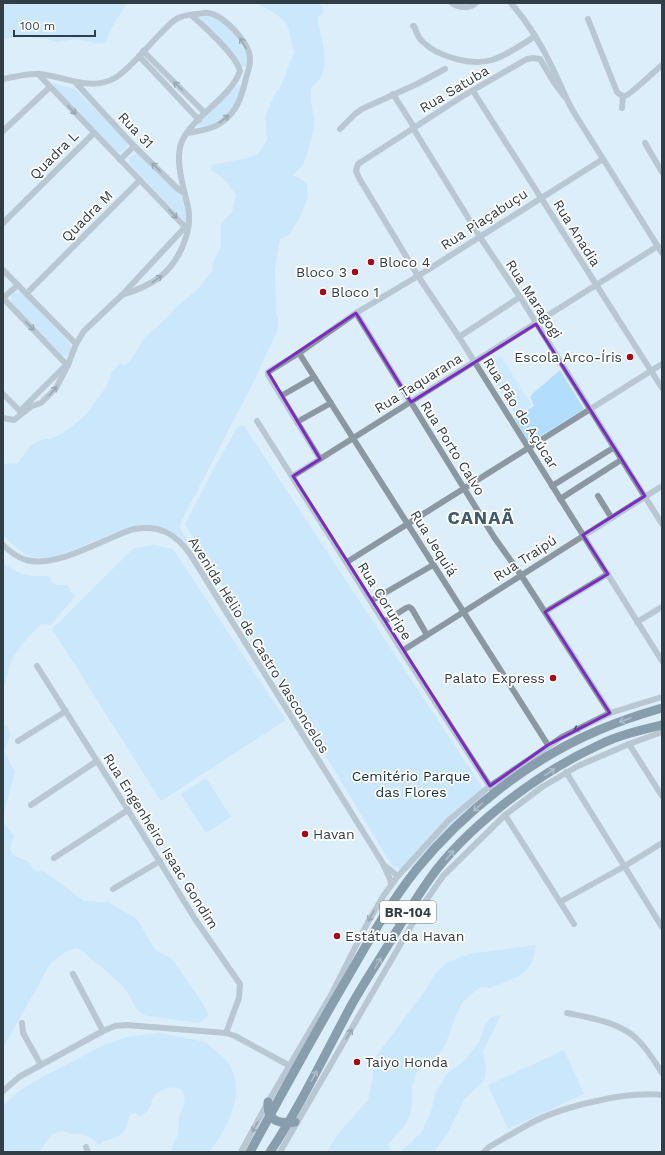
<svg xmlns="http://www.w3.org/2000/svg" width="665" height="1155" font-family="'Work Sans',sans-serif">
<rect width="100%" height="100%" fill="#ddeefb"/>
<path fill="#cce9ff" d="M501,356l31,49 -16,10 -31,-48z"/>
<g fill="#b3ddfc">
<path d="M3,3h124l-14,22 -8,18 -5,1 -24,-5 -19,3 -10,-3 -19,-2 -20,1 -5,2z"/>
<path d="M257,3h61l5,5v5l-4,3 -1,5c3,16 11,41 3,56 -3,4 -7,8 -10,12 -1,11 2,21 3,31 1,9 -7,36 -11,45 -3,4 -8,8 -11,11l6,1 9,7 1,13 -8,20 -11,18 -9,4 -5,30 1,41 3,16 -23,51 -77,149 8,14v6c-26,-43 -88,-5 -122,7 -5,2 -10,5 -15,6 -4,0 -13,-1 -18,-2 -12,-4 -20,-14 -29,-22v-71l15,-1 12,-17 5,-3 10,-4h5l13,-6 23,-18 20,-28 6,-15 7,-8 6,1 5,-4 15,-24 23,-20 7,-9 22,-18 16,-20 -1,-5 9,-19v-22l11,-12 4,-17 -12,-16 -13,-9 1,-5 36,-7 10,-4 3,-4 6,-11 -2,-20 1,-5 9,-20 6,-8 13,-34 -6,-25 -2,-5 -12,-9z"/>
<path d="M208,16l8,2 11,7 20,28 1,7 -2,6 -4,1c-12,-19 -27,-36 -45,-50z"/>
<path d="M52,83l23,6 53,54 -1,4 -2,3 -6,2 -3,-2 -62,-63z"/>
<path d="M238,85l3,1c1,4 -1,8 -3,12 -6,15 -24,32 -42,28z"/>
<path d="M135,154h5l45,46 2,24 -58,-61v-5z"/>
<path d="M21,292l49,52 1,4 -1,6 -4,2 -4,-1 -51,-52v-7l3,-3z"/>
<path d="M560,370l24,39 -55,34 -15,-25 20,-12 -4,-10z"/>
<path d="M238,426h6l244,370 -78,73c-8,1 -13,0 -19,-5l-206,-340 27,-52z"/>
<path d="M154,545l19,4 113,171 -125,81 -109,-172 82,-81z"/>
<path d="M3,563c17,12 25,14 46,13l3,6 5,3h10l4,8 5,2 -25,30 -10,-1 -19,20 -11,17 -8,30z"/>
<path d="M3,725h4c6,13 1,14 -3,26l11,21 -12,43z"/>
<path d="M206,778l25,39 -25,16 -25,-39z"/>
<path d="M3,821l11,15 -4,13 3,6 14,6 7,9 11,2 39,29 24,1 29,17 17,29 6,5 8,3 4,3 26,37 11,19 -10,8 -52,-7c-12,-4 -14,-16 -21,-26 -13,-15 -30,-27 -45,-40l-6,-2 -10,4 -15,12 -47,84z"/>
<path d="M536,945l-3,15 -5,8 -10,9 -28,11 -9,-1 -7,5 -11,10 -6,11 -12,32 -7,11 -19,14 -3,4 -4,13v19l-2,9 -5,10 -17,19 3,6 4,2h-68l11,-18 30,-34 4,-16 2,-25 53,-71 8,-14 11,-11 23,-9z"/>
<path d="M501,1015l-18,36 3,18 -1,9 -2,4 -18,16 -18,36 -13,18h-34l10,-8 13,-14 9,-21 3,-15 12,-20 17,-13 15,-19 6,-17 6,-8z"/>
<path d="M159,1033l47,9c7,8 17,14 23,22 18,28 -2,66 -20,88h-37c0,-7 4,-11 6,-18 1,-5 0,-14 2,-19 4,-11 6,-11 3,-24 -8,-7 -22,-3 -29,5 -3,3 -2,6 -3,9 -2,4 -7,10 -11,11l-5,-3 -4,1c-4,6 -4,16 -10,21l-23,9 -5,-5 -11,-5h-9l-11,-3 -10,3 -13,18h-36v-45c10,-12 21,-21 36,-28l65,-34 23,-8z"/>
<path d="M564,1050l20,44 -76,35 -20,-44z"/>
</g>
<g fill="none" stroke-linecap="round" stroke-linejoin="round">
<g stroke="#8c98a1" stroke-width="6">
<path d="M452,3c7,5 17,6 24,0"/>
<path d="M511,3c17,20 31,42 42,66 7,14 12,28 20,42l89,142"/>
<path d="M588,19l29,73c2,2 4,4 8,4 4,0 31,-26 37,-31"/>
<path d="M413,26h1c2,6 4,12 9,16 15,15 49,24 69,18 15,-5 30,-15 43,-24"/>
<path d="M143,51l62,62"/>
<path d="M139,56l60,64"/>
<path d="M38,74l148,154v3"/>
<path d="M3,79c11,-2 24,-6 36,-5 26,2 51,18 76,4 14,-8 33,-32 45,-44 6,-6 12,-13 18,-16 6,-3 12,-3 18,-4 4,0 8,-2 12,-1 16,2 43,31 42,47 0,6 -2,12 -4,18 -4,17 -8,33 -24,44 -9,7 -22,9 -34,11"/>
<path d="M75,82l59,64 44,43 6,4"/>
<path d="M473,91l189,297"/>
<path d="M393,94l21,33"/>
<path d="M564,96l-11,-15 -13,-22 -7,-1 -6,1 -64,37 -105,68 -2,7 3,7 59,98 41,61 203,324"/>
<path d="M622,108l1,-12"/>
<path d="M413,128l67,109 40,60 142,227"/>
<path d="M340,129l15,-15 7,-5 55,-25 28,-15"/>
<path d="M3,131l47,-44"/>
<path d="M645,143l17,29"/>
<path d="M120,160l14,-14"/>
<path d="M3,223l91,-90"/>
<path d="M3,270l73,74"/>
<path d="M18,285l-15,13 63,66"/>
<path d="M27,293l113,-113"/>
<path d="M122,295c13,-4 26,-9 38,-18 19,-15 33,-46 28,-70 -4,-19 -14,-47 -6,-66 12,-26 48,-42 58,-70 -4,-16 -36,-45 -49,-56"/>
<path d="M356,313l138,224 27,38 89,138"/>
<path d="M459,337l61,-40"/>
<path d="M299,353l249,392"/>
<path d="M3,394l19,19"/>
<path d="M281,396l33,-19"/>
<path d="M20,411l47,-47"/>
<path d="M3,418l11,2 18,-14 9,-3 15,-15 12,-23 8,-21 8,-13 38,-36 65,-70"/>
<path d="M257,421l145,230 89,137"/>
<path d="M297,422l34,-19"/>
<path d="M320,459l-52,-84v-3l31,-19 57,-40 62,-37 185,-117"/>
<path d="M293,476l365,-230"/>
<path d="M552,486l61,-38"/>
<path d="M598,496l13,21"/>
<path d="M560,499l61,-39"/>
<path d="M3,545c7,7 14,12 23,15 31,9 78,-22 108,-31 26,-4 41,4 56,25l192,308 8,17 1,5"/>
<path d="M347,562l315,-198"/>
<path d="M371,601l62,-36"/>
<path d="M545,612l63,-38"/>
<path d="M384,622l22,-14 3,-1 3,2 15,26"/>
<path d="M637,622l25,-15"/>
<path d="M402,651l260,-165"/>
<path d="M37,666l91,144 67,109 45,65 -1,14 -13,35"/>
<path d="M18,741l48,-30"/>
<path d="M629,744l33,52"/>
<path d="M566,772l96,155"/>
<path d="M31,805l66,-44"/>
<path d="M505,815l69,109"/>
<path d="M54,858l74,-48"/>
<path d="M384,865l14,11"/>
<path d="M113,889l47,-28"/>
<path d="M560,902l65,-36 37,-23"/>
<path d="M73,974l30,57"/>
<path d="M567,1013c23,5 53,9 71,27 10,10 17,22 24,33"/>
<path d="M22,1023l1,10 18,32"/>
<path d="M3,1091l16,-14 84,-46 12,-5 12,-1 99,8 9,3 55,30"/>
<path d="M86,1147l2,5"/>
<path d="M241,1152l27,-50 63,-107 37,-73 16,-27 14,-19 51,-56 41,-34 72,-49 48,-24 52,-16"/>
<path d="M280,1152l145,-250 18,-26 62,-61 37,-28 36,-21 51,-22 33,-12"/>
<path d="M484,1152l5,-5c16,-9 32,-19 48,-27 25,-12 52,-18 79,-23 16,-2 30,-4 46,-2"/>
</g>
<g stroke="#243d4e" stroke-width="9">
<path d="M268,1102c0,4 0,10 2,13 4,8 17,8 25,7"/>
<path d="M250,1152c31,-57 62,-114 95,-170 22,-38 44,-78 71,-112 47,-58 114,-111 183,-140 21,-9 42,-16 63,-22"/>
<path d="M270,1152c31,-47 55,-98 82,-148 12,-21 25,-41 38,-62 15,-25 29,-50 47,-73 39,-49 105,-98 162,-124 20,-10 42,-15 63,-20"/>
</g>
</g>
<defs><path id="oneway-shaft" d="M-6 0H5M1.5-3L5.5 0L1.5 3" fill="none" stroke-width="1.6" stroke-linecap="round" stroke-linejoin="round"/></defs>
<g stroke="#48545d">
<use href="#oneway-shaft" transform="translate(243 43) rotate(-122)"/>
<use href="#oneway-shaft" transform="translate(178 86) rotate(-135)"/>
<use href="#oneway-shaft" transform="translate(72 110) rotate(46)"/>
<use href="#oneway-shaft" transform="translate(224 119) rotate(-39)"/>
<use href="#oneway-shaft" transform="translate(156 167) rotate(-136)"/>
<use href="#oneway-shaft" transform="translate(173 214) rotate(46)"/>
<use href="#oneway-shaft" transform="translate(157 279) rotate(-36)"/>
<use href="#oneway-shaft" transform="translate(30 326) rotate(46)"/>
<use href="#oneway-shaft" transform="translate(53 391) rotate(-50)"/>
<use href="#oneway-shaft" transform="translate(579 728) rotate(152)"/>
<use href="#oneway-shaft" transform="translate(371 916) rotate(121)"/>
<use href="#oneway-shaft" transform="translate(349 1034) rotate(-59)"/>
<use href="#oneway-shaft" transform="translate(255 1127) rotate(118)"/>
</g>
<g stroke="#71818c">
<use href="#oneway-shaft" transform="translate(625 720) rotate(160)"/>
<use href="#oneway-shaft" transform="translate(550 772) rotate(-33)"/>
<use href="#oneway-shaft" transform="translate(478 807) rotate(139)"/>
<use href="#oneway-shaft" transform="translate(450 855) rotate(-49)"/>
<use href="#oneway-shaft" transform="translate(378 963) rotate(-59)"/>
<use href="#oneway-shaft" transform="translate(314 1076) rotate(-62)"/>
</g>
<path d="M0 0H665V1155H0ZM356,313l55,89 125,-78 109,172 -62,39 25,39 -63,38 65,101 -62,32 -58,41 -197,-310 27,-17 -52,-87z" fill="#ddeefb" fill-opacity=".55" fill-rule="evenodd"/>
<path fill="none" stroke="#7b2cbf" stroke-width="3" stroke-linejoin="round" d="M356,313l55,89 125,-78 109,172 -62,39 25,39 -63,38 65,101 -62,32 -58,41 -197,-310 27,-17 -52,-87z"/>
<g fill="#a40b14" stroke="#fff" stroke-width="1.5">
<circle cx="371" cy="262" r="4"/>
<circle cx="355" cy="272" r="4"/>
<circle cx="323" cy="292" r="4"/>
<circle cx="630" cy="357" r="4"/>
<circle cx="553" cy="678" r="4"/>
<circle cx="305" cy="834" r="4"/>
<circle cx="337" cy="936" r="4"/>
<circle cx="357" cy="1062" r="4"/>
</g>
<g text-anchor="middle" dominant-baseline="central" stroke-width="3.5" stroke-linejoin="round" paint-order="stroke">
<rect fill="#fff" stroke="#70787e" stroke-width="1" x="380" y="901" width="56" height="22" rx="3"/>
<g font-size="13" font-weight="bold" fill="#323e46">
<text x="408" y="912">BR-104</text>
</g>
<g font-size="14" fill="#323e46" stroke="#fff">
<text transform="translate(454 89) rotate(-31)">Rua Satuba</text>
<text transform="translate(136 130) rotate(46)">Rua 31</text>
<text transform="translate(54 155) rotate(-45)">Quadra L</text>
<text transform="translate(87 216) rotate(-45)">Quadra M</text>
<text transform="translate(484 219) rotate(-33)">Rua Piaçabuçu</text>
<text transform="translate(577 233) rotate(58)">Rua Anadia</text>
<text transform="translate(534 299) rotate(57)">Rua Maragogi</text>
<text transform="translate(418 383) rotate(-32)">Rua Taquarana</text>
<text transform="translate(521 413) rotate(58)">Rua Pão de Açúcar</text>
<text transform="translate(453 448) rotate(58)">Rua Porto Calvo</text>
<text transform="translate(434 543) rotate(58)">Rua Jequiá</text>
<text transform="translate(525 558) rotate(-33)">Rua Traipú</text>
<text transform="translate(385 601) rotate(58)">Rua Coruripe</text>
<text transform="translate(259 645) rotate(58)">Avenida Hélio de Castro Vasconcelos</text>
<text transform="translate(161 841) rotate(58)">Rua Engenheiro Isaac Gondim</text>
</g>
<g font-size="14" fill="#323e46" stroke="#fff" text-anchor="start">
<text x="379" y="262">Bloco 4</text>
<text x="347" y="272" text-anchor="end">Bloco 3</text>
<text x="331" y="292">Bloco 1</text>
<text x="622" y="357" text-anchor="end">Escola Arco-Íris</text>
<text x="545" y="678" text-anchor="end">Palato Express</text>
<text x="313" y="834">Havan</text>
<text x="345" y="936">Estátua da Havan</text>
<text x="365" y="1062">Taiyo Honda</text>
</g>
<g font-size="14" fill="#103045" stroke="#fff">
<text x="411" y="776">Cemitério Parque<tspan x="411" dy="16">das Flores</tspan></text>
</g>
<g font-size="18" font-weight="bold" letter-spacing="1" fill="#415b6d" stroke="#fff">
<text x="481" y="517">CANAÃ</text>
</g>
</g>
<rect width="665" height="1155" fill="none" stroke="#323e46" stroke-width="8"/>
<path d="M14 30v6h81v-6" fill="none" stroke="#323e46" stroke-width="2"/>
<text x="20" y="30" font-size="12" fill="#323e46" stroke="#ffffff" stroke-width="3" paint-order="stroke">100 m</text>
</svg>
